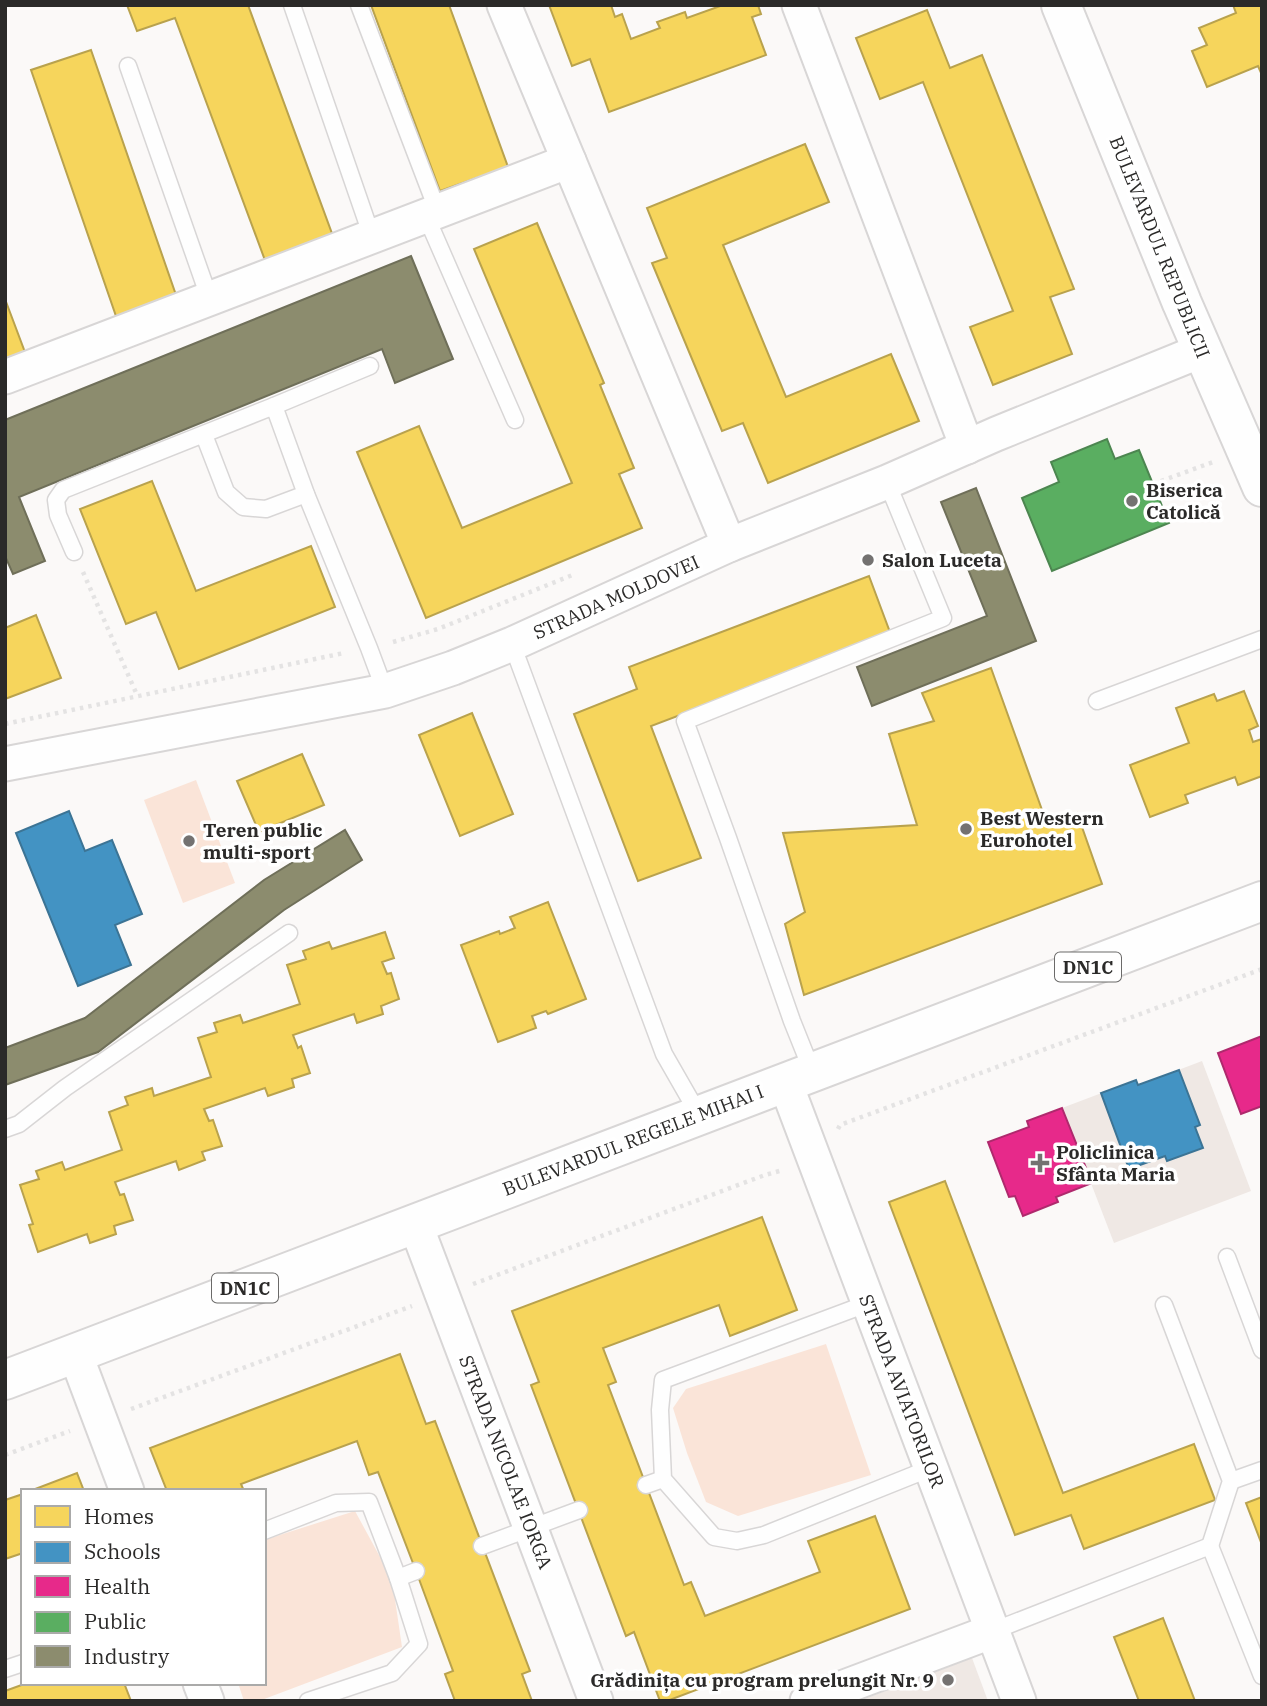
<svg xmlns="http://www.w3.org/2000/svg" width="1267" height="1706" font-family="'IBM Plex Serif',serif">
<rect width="100%" height="100%" fill="#fbf9f8"/>
<g fill="#efe8e4">
<path d="M1202,1061l49,130 -137,52 -52,-135 74,-28 3,5z"/>
<path d="M972,1658l16,43h-129z"/>
</g>
<g fill="#fae4d8">
<path d="M196,780l39,103 -52,20 -39,-103z"/>
<path d="M826,1344l45,131 -133,41 -32,-14 -19,-49 -14,-45 13,-19z"/>
<path d="M355,1511l37,68 10,68 -143,54h-15l-6,-18h26v-143z"/>
</g>
<g fill="#f6d55c" stroke="#b9a24d" stroke-width="2">
<path d="M127,5h121l86,234 -68,24 -91,-245 -38,13z"/>
<path d="M371,5h78l59,162 -68,24z"/>
<path d="M549,5h62l4,12 7,-3 9,25 29,-11 -3,-6 28,-10 2,6 36,-13h35l3,9 -9,3 14,38 -157,57 -19,-53 -18,7z"/>
<path d="M1233,5h29v70l-4,-9 -51,21 -15,-36 15,-6 -8,-17 37,-15z"/>
<path d="M927,10l23,58 32,-13 92,234 -24,8 22,57 -79,31 -23,-58 43,-16 -90,-229 -43,17 -24,-61z"/>
<path d="M91,50l86,248 -60,21 -86,-249z"/>
<path d="M805,144l24,58 -106,43 63,152 105,-43 28,67 -151,62 -25,-60 -21,8 -70,-168 15,-5 -20,-50z"/>
<path d="M537,223l67,160 -4,2 34,83 -15,6 23,54 -216,90 -69,-166 62,-26 43,102 110,-45 -98,-234z"/>
<path d="M5,299l21,56 -21,8z"/>
<path d="M152,481l44,110 115,-45 24,61 -156,62 -23,-57 -30,12 -46,-115z"/>
<path d="M869,576l22,59 -240,91 50,132 -63,23 -64,-167 63,-25 -8,-22z"/>
<path d="M36,615l25,63 -56,21v-71z"/>
<path d="M991,668l55,153 31,-8 25,71 -298,111 -19,-71 20,-12 -22,-79 134,-8 -28,-91 45,-13 -12,-28z"/>
<path d="M1244,691l14,35 -9,4 4,12 9,-3v37l-24,9 -3,-8 -50,18 3,8 -38,14 -20,-52 59,-22 -13,-35 38,-14 3,7z"/>
<path d="M472,713l41,101 -53,22 -41,-101z"/>
<path d="M302,754l22,51 -65,27 -22,-51z"/>
<path d="M548,902l38,97 -38,15 -2,-3 -14,5 4,12 -38,14 -37,-97 38,-14 1,3 15,-6 -5,-11z"/>
<path d="M385,932l9,26 -12,4 5,12 4,-1 8,26 -18,7 2,8 -26,9 -3,-9 -61,21 5,13 3,-2 9,27 -18,6 2,8 -26,9 -3,-8 -61,21 5,12 4,-1 9,26 -20,6 3,8 -26,10 -3,-9 -61,21 5,13 4,-1 9,26 -19,6 2,8 -26,9 -3,-9 -49,18 -9,-27 4,-1 -13,-39 19,-6 -3,-8 26,-9 3,8 57,-20 -13,-38 19,-7 -3,-8 27,-9 2,8 57,-19 -13,-39 19,-6 -3,-9 26,-8 3,8 57,-19 -13,-39 19,-6 -3,-8 26,-9 3,7z"/>
<path d="M945,1181l118,312 131,-49 21,56 -131,49 -13,-34 -56,20 -126,-333z"/>
<path d="M762,1217l35,93 -67,26 -11,-31 -116,43 13,34 -8,3 76,200 7,-3 14,34 115,-44 -12,-31 67,-25 35,93 -243,92h-7l-26,-69 -8,4 -95,-251 8,-3 -27,-71z"/>
<path d="M400,1354l26,70 9,-3 95,250 -8,3 10,27h-77l-10,-27 8,-3 -37,-100 -38,-99 -9,3 -12,-34 -116,43 3,7h-77l-17,-43z"/>
<path d="M77,1473l7,18h-54z"/>
<path d="M23,1494v59l-18,6v-59z"/>
<path d="M1262,1497v48l-16,-42z"/>
<path d="M1163,1618l32,83h-56l-25,-64z"/>
<path d="M27,1683h97l7,18h-126v-10z"/>
</g>
<g fill="#4393c3" stroke="#3c7495" stroke-width="2">
<path d="M69,811l16,40 27,-11 30,74 -27,11 16,40 -53,21 -62,-153z"/>
<path d="M1179,1070l21,55 -5,2 8,21 -36,13 -2,-5 -36,13 -28,-76 35,-13 2,5z"/>
</g>
<g fill="#e7298a" stroke="#af296d" stroke-width="2">
<path d="M1262,1036v70l-21,8 -23,-61z"/>
<path d="M1062,1108l30,75 -36,14 2,5 -35,14 -8,-20 -6,1 -21,-55 41,-15 -2,-6z"/>
</g>
<path fill="#5aae61" stroke="#4c8650" stroke-width="2" d="M1107,439l8,20 24,-9 30,73 -117,48 -30,-73 37,-16 -8,-20z"/>
<g fill="#8c8c6e" stroke="#6f6f59" stroke-width="2">
<path d="M411,256l42,103 -58,24 -13,-34 -363,148 26,64 -32,13 -8,-18v-136z"/>
<path d="M976,488l60,153 -164,65 -15,-39 130,-51 -46,-114z"/>
<path d="M345,830l17,30 -78,50 -186,142 -93,33v-37l80,-30 179,-138z"/>
</g>
<g fill="none" stroke-linecap="round" stroke-linejoin="round">
<g stroke="#d8d6d6" stroke-width="19">
<g id="lane">
<path d="M292,5l80,232"/>
<path d="M359,5l79,207"/>
<path d="M128,66l82,234"/>
<path d="M426,216l89,204"/>
<path d="M274,406l96,-40"/>
<path d="M204,435l22,57 17,15 23,2 40,-15"/>
<path d="M74,552l-16,-37 -2,-15 7,-10 211,-84 32,88 63,154 16,43"/>
<path d="M512,644l152,410 35,61"/>
<path d="M1097,701l165,-62"/>
<path d="M812,1071l-20,-50 -64,-183 -43,-117 258,-103 -56,-136"/>
<path d="M5,1129l14,-5 46,-36 224,-155"/>
<path d="M1227,1257l35,93"/>
<path d="M869,1303l-206,77 -3,30 3,69 51,58 23,4 27,-6 167,-67"/>
<path d="M1164,1305l67,176 -21,65"/>
<path d="M1231,1481l31,-11"/>
<path d="M646,1485l17,-6"/>
<path d="M264,1531l72,-28 33,-1 29,76 21,66 -27,29 -84,28"/>
<path d="M482,1546l97,-36"/>
<path d="M398,1578l18,-7"/>
<path d="M993,1631l217,-85 52,130"/>
<path d="M5,1669l18,-6"/>
</g>
</g>
<g stroke="#d8d6d6" stroke-width="37">
<g id="street">
<path d="M504,5l225,540"/>
<path d="M799,5l168,442"/>
<path d="M5,377l564,-216"/>
<path d="M5,764l380,-73 68,-23 59,-24 217,-99 158,-63 109,-48 207,-84"/>
<path d="M785,1082l234,619"/>
<path d="M415,1223l181,478"/>
<path d="M75,1353l52,138"/>
<path d="M200,1683l7,18"/>
<path d="M807,1701l186,-70"/>
</g>
</g>
<g stroke="#d8d6d6" stroke-width="42">
<path id="secondary" d="M1061,5l121,298 80,184"/>
</g>
<g stroke="#d8d6d6" stroke-width="42">
<path id="primary" d="M5,1380l1257,-479"/>
</g>
<g stroke="#e4e3e3" stroke-width="4.5" stroke-dasharray="3.5 5" stroke-linecap="butt">
<path d="M1153,484l60,-22"/>
<path d="M83,572l54,123"/>
<path d="M393,642l45,-13 137,-55"/>
<path d="M5,724l339,-71"/>
<path d="M838,1129l2,-4 422,-156"/>
<path d="M473,1284l292,-109 18,-5"/>
<path d="M131,1409l281,-103"/>
<path d="M5,1455l65,-24"/>
</g>
<use href="#lane" stroke="#fefefe" stroke-width="16"/>
<use href="#street" stroke="#fefefe" stroke-width="33"/>
<use href="#secondary" stroke="#fefefe" stroke-width="38"/>
<use href="#primary" stroke="#fefefe" stroke-width="38"/>
</g>
<g fill="#747271" stroke="#fff" stroke-width="2.5">
<circle cx="1132" cy="501" r="7"/>
<circle cx="868" cy="560" r="7"/>
<circle cx="966" cy="829" r="7"/>
<circle cx="189" cy="841" r="7"/>
<path d="M1036.5 1152.5h7v7h7v7h-7v7h-7v-7h-7v-7h7z"/>
<circle cx="948" cy="1680" r="7"/>
</g>
<g text-anchor="middle" dominant-baseline="central" stroke-width="7" stroke-linejoin="round" paint-order="stroke">
<g fill="#fff" stroke="#6b6a69" stroke-width="2">
<rect x="1055" y="952.5" width="66" height="29" rx="5"/>
<rect x="212" y="1273.5" width="66" height="29" rx="5"/>
</g>
<g font-size="18" font-weight="bold" fill="#2b2a29">
<text x="1088" y="967">DN1C</text>
<text x="245" y="1288">DN1C</text>
</g>
<g font-size="19" fill="#2b2a29" stroke="#fff">
<text transform="translate(1160 247) rotate(68)">BULEVARDUL REPUBLICII</text>
<text transform="translate(616 597) rotate(-24)">STRADA MOLDOVEI</text>
<text transform="translate(633 1140) rotate(-21)">BULEVARDUL REGELE MIHAI I</text>
<text transform="translate(902 1391) rotate(69)">STRADA AVIATORILOR</text>
<text transform="translate(506 1462) rotate(69)">STRADA NICOLAE IORGA</text>
</g>
<g font-size="19" font-weight="bold" fill="#2b2a29" stroke="#fff" text-anchor="start">
<text x="1146" y="490">Biserica<tspan x="1146" dy="22">Catolică</tspan></text>
<text x="882" y="560">Salon Luceta</text>
<text x="980" y="818">Best Western<tspan x="980" dy="22">Eurohotel</tspan></text>
<text x="203" y="830">Teren public<tspan x="203" dy="22">multi-sport</tspan></text>
<text x="1056" y="1152">Policlinica<tspan x="1056" dy="22">Sfânta Maria</tspan></text>
<text x="934" y="1680" text-anchor="end">Grădinița cu program prelungit Nr. 9</text>
</g>
</g>
<rect width="1267" height="1706" fill="none" stroke="#2b2a29" stroke-width="14"/>
<rect x="21" y="1489" width="245" height="196" fill="#ffffff" stroke="#aaaaa9" stroke-width="2"/>
<rect x="35" y="1506" width="35" height="21" fill="#f6d55c" stroke="#aaaaa9" stroke-width="2"/>
<text x="84" y="1524" font-size="21" fill="#2b2a29">Homes</text>
<rect x="35" y="1542" width="35" height="21" fill="#4393c3" stroke="#aaaaa9" stroke-width="2"/>
<text x="84" y="1559" font-size="21" fill="#2b2a29">Schools</text>
<rect x="35" y="1576" width="35" height="21" fill="#e7298a" stroke="#aaaaa9" stroke-width="2"/>
<text x="84" y="1594" font-size="21" fill="#2b2a29">Health</text>
<rect x="35" y="1612" width="35" height="21" fill="#5aae61" stroke="#aaaaa9" stroke-width="2"/>
<text x="84" y="1629" font-size="21" fill="#2b2a29">Public</text>
<rect x="35" y="1646" width="35" height="21" fill="#8c8c6e" stroke="#aaaaa9" stroke-width="2"/>
<text x="84" y="1664" font-size="21" fill="#2b2a29">Industry</text>
</svg>
